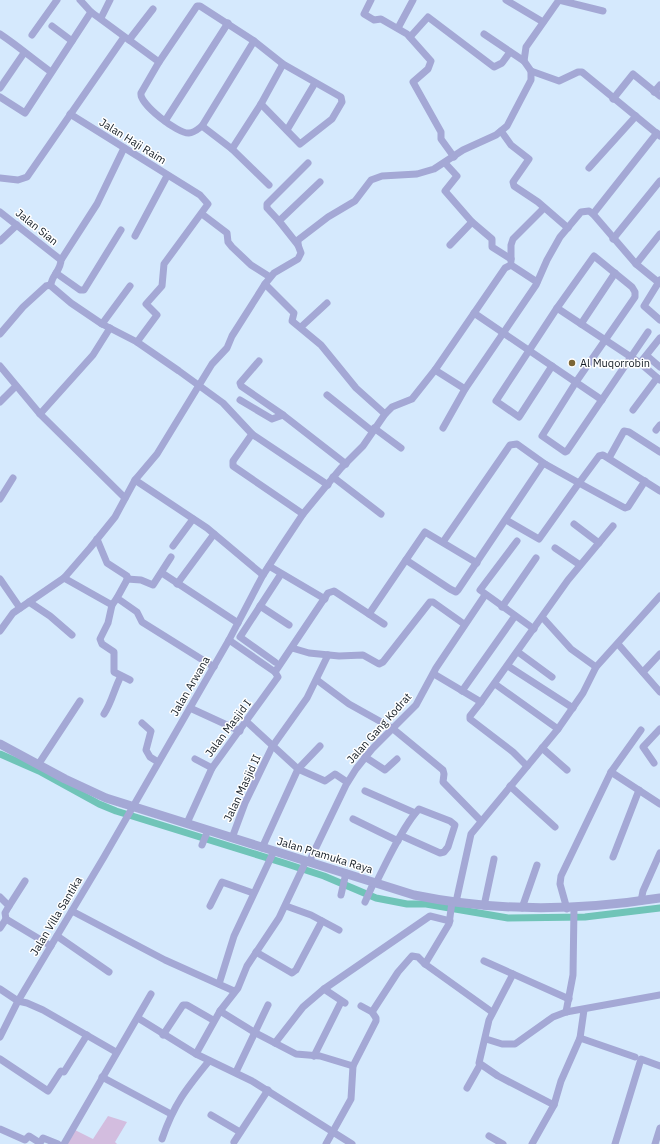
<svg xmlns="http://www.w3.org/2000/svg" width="660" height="1144" font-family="'IBM Plex Sans',sans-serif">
<rect width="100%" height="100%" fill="#d5e9fd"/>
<path fill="#d3bddf" d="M108,1116l19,6 -12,20 2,2h-51l9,-14 18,9z"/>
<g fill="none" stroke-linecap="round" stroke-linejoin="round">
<path stroke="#70c4b8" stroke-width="7" d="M0,754l39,17 60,33 17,7 168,52 40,13 52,22 31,6h19l82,14 77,-1 75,-9"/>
<g stroke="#a4a8d5" stroke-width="7">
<path d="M80,0l11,12 68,50 -18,31c-2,11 37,41 48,40 5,0 9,-4 13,-7l30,23 37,36"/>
<path d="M371,0l-7,14 10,6 7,-1 26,15 24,27 -3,8 -15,13 28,50v7l13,18"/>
<path d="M506,0l37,22"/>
<path d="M559,0l-33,47 -2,14 7,10 28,10 19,-9h4l78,64"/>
<path d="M559,0l44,11"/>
<path d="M101,18l9,-18"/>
<path d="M52,26l20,15"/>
<path d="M398,28l15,-28"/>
<path d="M0,34c18,12 33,25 51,38"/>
<path d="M484,34l40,27"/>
<path d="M32,35l25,-35"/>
<path d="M410,37l18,-20 66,50 8,-4 8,-11"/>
<path d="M129,40l24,-31"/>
<path d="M159,62l38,-56h3l54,35 29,23 58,33 1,5 -10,17 -32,25 -39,-40"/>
<path d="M0,88l24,-35"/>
<path d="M654,92l6,-7"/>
<path d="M0,97l25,16 66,-101"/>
<path d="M613,99l20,-25 27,22"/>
<path d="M70,114l130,81 8,9 -44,60 -2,22 -16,18 11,11 -20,27"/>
<path d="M165,121l63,-98"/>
<path d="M202,126l52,-85"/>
<path d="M287,130l28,-47"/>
<path d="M501,131l10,14 18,14 -16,23 1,4 24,16 30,26"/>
<path d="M657,133l-64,81 43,50 22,18"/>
<path d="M124,148l-27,56 -36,56c0,11 -11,17 -10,26l20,17 31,21 35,18 42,29 44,32 29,31 76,51"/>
<path d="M232,149l29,-45 22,-40"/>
<path d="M445,163l12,13 -12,15 27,31"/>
<path d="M589,168l47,-52"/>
<path d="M0,178l18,2 9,-3 97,-140"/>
<path d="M0,212l61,48"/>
<path d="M202,214l25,19 1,9 4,5 19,18 19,12"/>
<path d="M279,221l-12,-13v-4l41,-41"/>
<path d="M135,236l32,-60"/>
<path d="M613,239l47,-58"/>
<path d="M0,241l17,-16"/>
<path d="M298,245l-19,-24 41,-39"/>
<path d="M450,245l22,-23 20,17v8l19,12"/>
<path d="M511,261v-16l2,-6 31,-31"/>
<path d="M636,264l24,-30"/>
<path d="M56,273l24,17h4l37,-60"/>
<path d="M660,280l-16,26 16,14"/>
<path d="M265,284l29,29 -2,8 29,24 35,43 29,26"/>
<path d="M557,308l83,55 20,17"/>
<path d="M474,313l128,87"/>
<path d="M102,324l28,-38"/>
<path d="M581,324l34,-51"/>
<path d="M301,327l26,-24"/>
<path d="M0,334l23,-27 23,-21 4,-1"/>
<path d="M647,356l13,11"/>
<path d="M259,361l-19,22 1,3 42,29 63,49"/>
<path d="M640,363l20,-25"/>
<path d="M0,366l40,48 85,84"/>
<path d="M552,366l-33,51 -23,-16 61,-93 37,-52 38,31 3,5v5l-59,85 -34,54 23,16 2,-1 81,-119"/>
<path d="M435,370l30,19"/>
<path d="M327,395l45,36"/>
<path d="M240,400l32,19 11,-4"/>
<path d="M0,402l16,-16"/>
<path d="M633,410l24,-32"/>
<path d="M40,414l53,-59 17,-27"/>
<path d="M374,428l27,20"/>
<path d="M443,428l22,-39 71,-104 11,-25 13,-23 21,-25 8,-1 4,3"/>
<path d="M656,430l4,-5"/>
<path d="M252,434l-19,27v5l70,48"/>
<path d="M609,458l15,-27 5,1 31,20"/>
<path d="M333,477l48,37"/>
<path d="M135,480l72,48 56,47"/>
<path d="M0,499l13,-21"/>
<path d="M506,520l33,19 40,-56 46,25 3,-1 17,-26"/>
<path d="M574,524l25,19"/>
<path d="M97,539l10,24 20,13 1,2 -11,20 20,14 5,10 72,45"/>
<path d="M517,541l-37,49 54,39"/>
<path d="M443,542l67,-97 7,-1 28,20"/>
<path d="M173,546l20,-27"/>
<path d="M555,548l25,17"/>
<path d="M406,560l44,29 6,3 2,-2 84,-125 3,-1 34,19 20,-27 4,-1 57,36"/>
<path d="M269,566l56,33"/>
<path d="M162,573l76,50"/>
<path d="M64,578l48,27"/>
<path d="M0,579l20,29"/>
<path d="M127,579l14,1 12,5 18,-28"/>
<path d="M177,584l37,-50"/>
<path d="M117,598l-5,7 -4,18 -8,16 2,5 12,8v20l16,8"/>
<path d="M29,602l21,14 22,19"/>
<path d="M260,606l29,19"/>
<path d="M502,607l34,-49"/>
<path d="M369,614l15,10"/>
<path d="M543,618l28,31 25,18"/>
<path d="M0,631l13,-18 51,-35 26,-30 25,-31 20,-37 22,-26 55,-90 15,-16 5,-12 33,-52 9,-11 24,-14 3,-6 -3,-8v-5l30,-23 27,-16 16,-21 11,-4 35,-2 17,-5 29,-19 33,-15 11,-9 24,-46v-9"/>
<path d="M618,644l42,48"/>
<path d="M292,648l17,5 30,3 24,-1 16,9 4,-2 47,-60h3l31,22"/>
<path d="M518,652l34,25"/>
<path d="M275,662l-35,-25 41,-63"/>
<path d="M508,666l65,42"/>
<path d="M275,672l53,-79 6,-2 35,23 56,-82 52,31"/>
<path d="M643,672l17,-18"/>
<path d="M434,674l47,28 87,-122 45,-54"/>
<path d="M317,680l32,24 43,24 51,42 1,4 -1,8 38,39"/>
<path d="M495,684l63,45"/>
<path d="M462,691l53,-75"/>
<path d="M481,702l-11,14v3l43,33 14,14"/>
<path d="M190,708l50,23"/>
<path d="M104,714c8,-12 10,-25 17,-38"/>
<path d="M247,722l51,47 27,12 10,-7 12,8"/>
<path d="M142,723l9,8 -5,19 4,7 8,5"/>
<path d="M542,748l25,22"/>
<path d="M365,757l20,13 12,-11"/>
<path d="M195,759l17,9"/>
<path d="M654,763l-11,-16 17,-18"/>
<path d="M38,765l42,-64"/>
<path d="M611,772l49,32"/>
<path d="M510,786l45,41"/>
<path d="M365,791l50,22"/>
<path d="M353,819l45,22"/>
<path d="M187,823l25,-55 66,-91 -3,-5 -46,-32"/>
<path d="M232,838l13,-35 27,-56 35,-49 21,-43"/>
<path d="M202,845l6,-15"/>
<path d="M262,848l36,-79 22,-23"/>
<path d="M613,857l26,-67"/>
<path d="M309,862l37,-77 10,-16 16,-20 44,-44 20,-37 49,-73"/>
<path d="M376,883c10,-20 28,-59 43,-74l31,12 5,4 -7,22 -4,5 -4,1 -38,-17"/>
<path d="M341,895l5,-22"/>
<path d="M0,897l9,9 -4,7 1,6 45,27"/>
<path d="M641,901l2,-10 17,-38"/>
<path d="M365,902l9,-20"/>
<path d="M452,902l-3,22 -24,40 67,48"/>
<path d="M456,902l15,-68 87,-105 25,-36 13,-26 64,-71"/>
<path d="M9,906l16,-25"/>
<path d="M210,906l12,-24 31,11"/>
<path d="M286,906l25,9 28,15"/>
<path d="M484,906l10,-47"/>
<path d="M522,908l15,-43"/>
<path d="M567,909l-7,-25 1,-8 50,-104 30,-42"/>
<path d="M72,911l93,49 69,31"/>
<path d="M0,928l6,-9"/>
<path d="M57,936l52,36"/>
<path d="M256,952l36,21 4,-3 26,-49"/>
<path d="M484,961l85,38"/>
<path d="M513,974l-24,46 -10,43 19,13 56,29"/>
<path d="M219,984l15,-48 40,-85"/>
<path d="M0,989l18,12 9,2 16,7 73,42"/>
<path d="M324,989l21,14"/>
<path d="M220,1011l18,-23 9,-22 32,-48 27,-57"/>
<path d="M372,1012l26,-40 14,-16 6,1 7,7"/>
<path d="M566,1012l7,-37 1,-67"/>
<path d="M138,1018l58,36 56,27 100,63"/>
<path d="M163,1035l20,-30h4l26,15"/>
<path d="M0,1037l18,-36 86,-144 125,-217 34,-65 18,-28 22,-33 38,-46 22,-22 22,-32 7,-7 20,-8 23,-29 70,-102 6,-3 26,17"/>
<path d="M580,1038l55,19"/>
<path d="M486,1039l16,5h13l38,-27 13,-5 94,-17"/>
<path d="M275,1043l28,-36 21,-18 106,-73 20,5"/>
<path d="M196,1054l24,-43 34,21 42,22 24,2 33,10"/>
<path d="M314,1056l27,-54"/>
<path d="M0,1059l48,32 13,-20 3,1 23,-37"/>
<path d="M236,1072l32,-67"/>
<path d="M102,1077l69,37"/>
<path d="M467,1088l13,-23"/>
<path d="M211,1115l29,17"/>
<path d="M0,1129l25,11 4,-4 11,7 3,-5 15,6"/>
<path d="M489,1136l14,8"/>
<path d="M162,1139c12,-35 24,-50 47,-78"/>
<path d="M234,1142l34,-52"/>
<path d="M64,1144l87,-150"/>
<path d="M326,1144l25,-45 2,-33 23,-45v-3l-4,-6 -11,-6"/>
<path d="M532,1144l22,-39 7,-24 19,-43 4,-28"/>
<path d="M615,1144l26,-85 19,7"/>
<path d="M655,1144l5,-16"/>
</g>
<path stroke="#a4a8d5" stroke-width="9" d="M0,744l65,35 41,19 308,97c82,17 163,16 246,3"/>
</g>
<circle fill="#7c6636" stroke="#fff" stroke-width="1.5" cx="572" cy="363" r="4"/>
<g text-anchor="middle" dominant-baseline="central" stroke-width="3" stroke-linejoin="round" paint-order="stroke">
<g font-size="11" fill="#131c25" stroke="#fff">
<text transform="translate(133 141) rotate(32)">Jalan Haji Raim</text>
<text transform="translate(37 227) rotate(39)">Jalan Sian</text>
<text transform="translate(190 686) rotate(-60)">Jalan Arwana</text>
<text transform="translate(228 728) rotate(-53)">Jalan Masjid I</text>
<text transform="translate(379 728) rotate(-48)">Jalan Gang Kodrat</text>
<text transform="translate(242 788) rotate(-65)">Jalan Masjid II</text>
<text transform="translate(325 855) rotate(17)">Jalan Pramuka Raya</text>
<text transform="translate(56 916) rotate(-59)">Jalan Villa Santika</text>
</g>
<g font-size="11" fill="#131c25" stroke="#fff" text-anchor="start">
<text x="580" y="363">Al Muqorrobin</text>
</g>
</g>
</svg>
